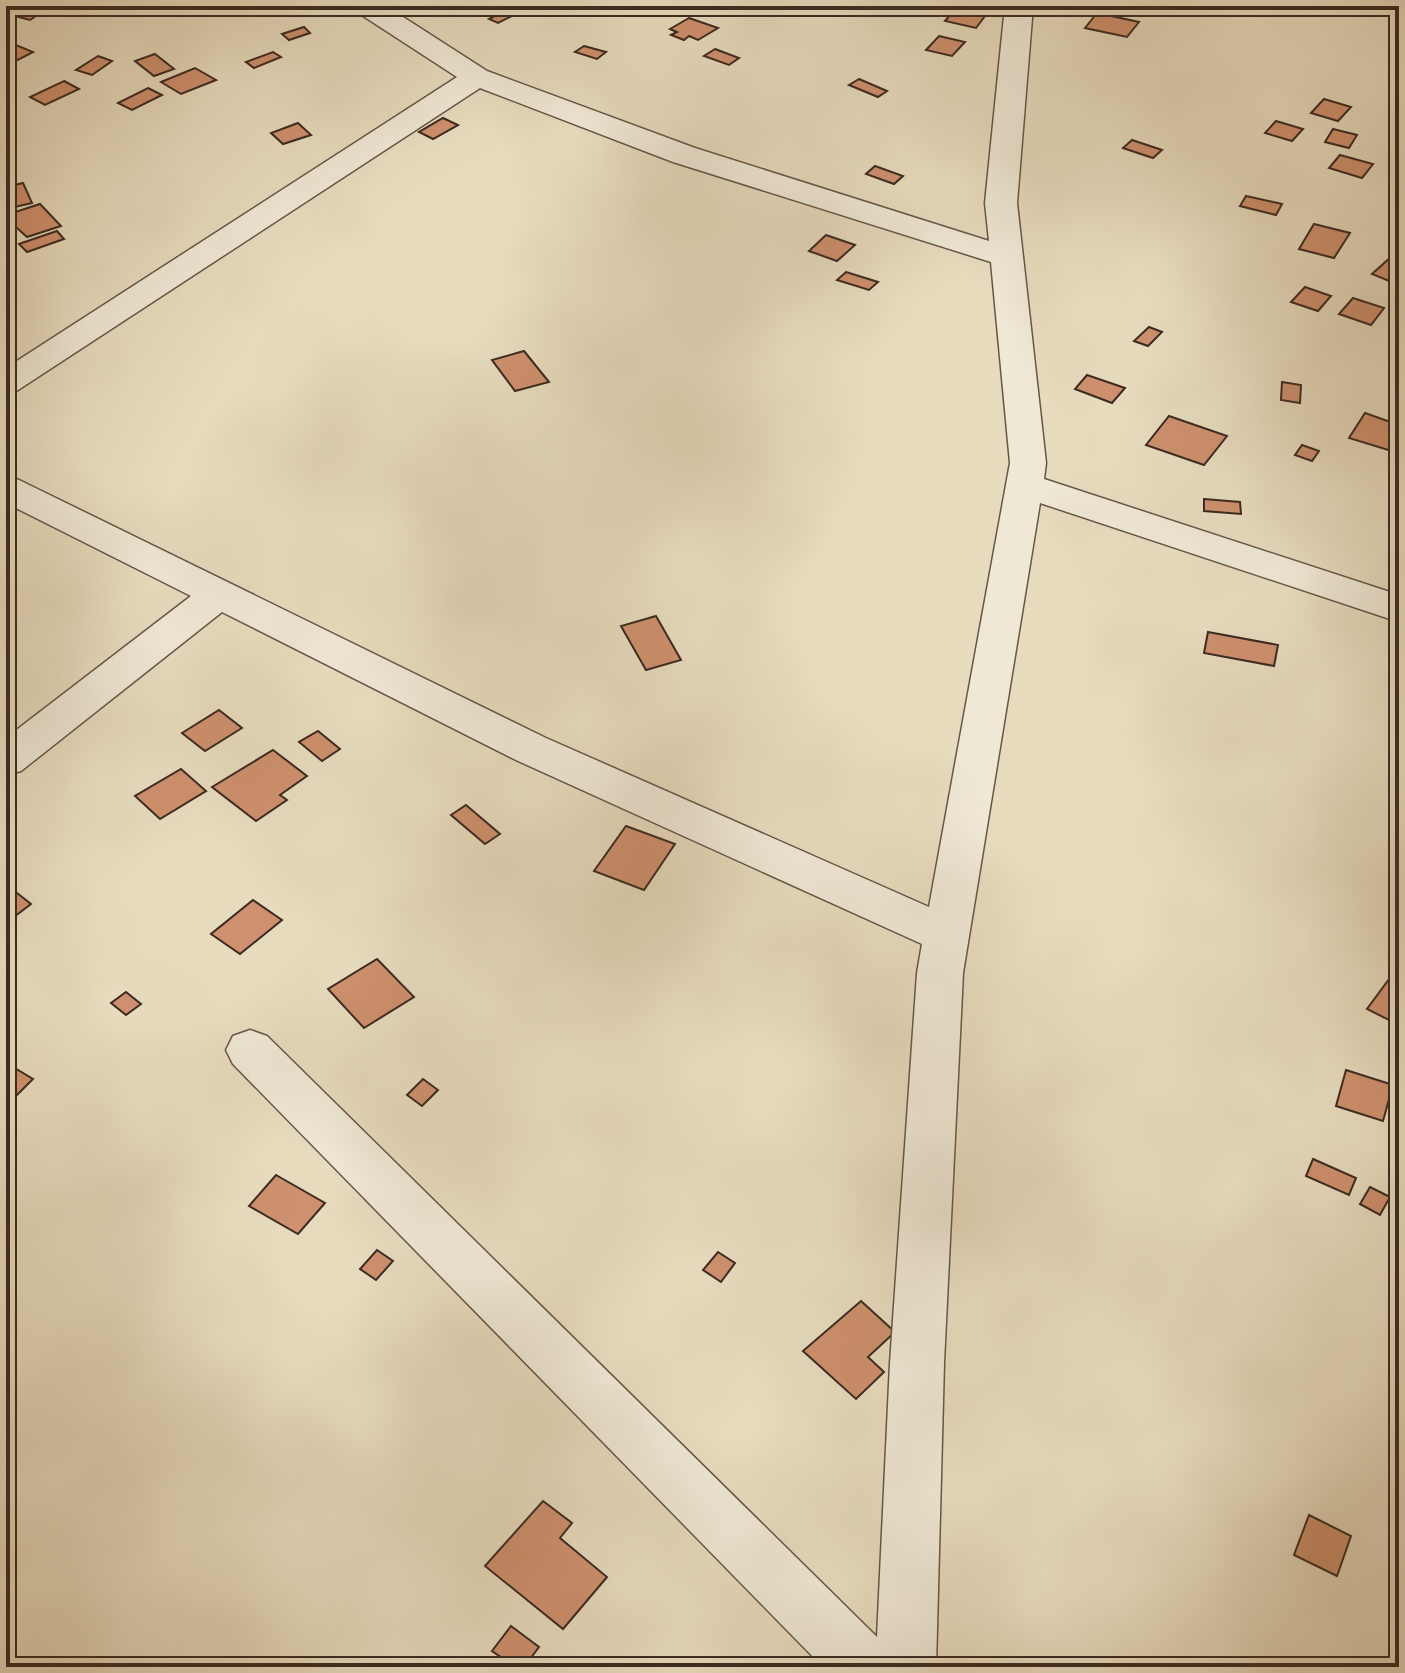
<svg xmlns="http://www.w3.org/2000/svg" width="1405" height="1673" font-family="'IM FELL French Canon',serif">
<rect width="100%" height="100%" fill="#e7dbbe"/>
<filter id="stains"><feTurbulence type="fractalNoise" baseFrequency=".0025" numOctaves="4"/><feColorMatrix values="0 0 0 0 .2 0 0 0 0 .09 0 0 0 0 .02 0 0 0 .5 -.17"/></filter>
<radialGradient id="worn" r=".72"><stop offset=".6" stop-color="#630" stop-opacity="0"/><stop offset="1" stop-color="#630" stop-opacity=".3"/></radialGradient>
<g fill="#ce906e" stroke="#3b2a22" stroke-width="2">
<path d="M20,6l22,6 -12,8 -23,-6z"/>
<path d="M958,6l30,6 -12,16 -31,-7z"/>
<path d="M506,10l10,4 -18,9 -9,-4z"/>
<path d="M1097,13l42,9 -12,15 -42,-9z"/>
<path d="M689,18l29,10 -20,12 -9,-4 -5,4 -13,-5 6,-3 -7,-3z"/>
<path d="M304,27l6,6 -21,7 -7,-6z"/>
<path d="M939,36l26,6 -13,14 -26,-6z"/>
<path d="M6,41l27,11 -21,11 -6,-2z"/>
<path d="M584,46l22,6 -9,7 -22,-7z"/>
<path d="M715,49l24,9 -10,7 -25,-9z"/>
<path d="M273,52l8,5 -27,11 -8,-6z"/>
<path d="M155,54l19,15 -20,7 -19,-15z"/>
<path d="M98,56l14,5 -20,14 -16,-5z"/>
<path d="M195,68l21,12 -35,14 -20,-12z"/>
<path d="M859,79l28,12 -9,6 -29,-12z"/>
<path d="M64,81l15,8 -34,16 -15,-8z"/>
<path d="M148,88l14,7 -30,15 -14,-7z"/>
<path d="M1324,99l27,8 -13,14 -27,-8z"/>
<path d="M443,118l15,7 -25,14 -14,-7z"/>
<path d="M1276,121l27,8 -11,12 -27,-8z"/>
<path d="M298,123l13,12 -28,9 -12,-11z"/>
<path d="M1333,129l24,6 -8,13 -24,-6z"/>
<path d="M1132,140l30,10 -9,8 -30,-10z"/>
<path d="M1340,155l33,9 -11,14 -33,-10z"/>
<path d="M875,166l28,10 -9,8 -28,-10z"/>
<path d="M23,183l9,20 -26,6v-22z"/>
<path d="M1246,196l36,8 -6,11 -36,-9z"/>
<path d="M40,204l21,22 -34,11 -11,-10 -10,3v-15z"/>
<path d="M1314,224l36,9 -16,25 -35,-9z"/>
<path d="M57,231l7,8 -37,13 -8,-8z"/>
<path d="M826,235l29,10 -18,16 -28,-10z"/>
<path d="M1391,257l8,3v25l-27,-11z"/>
<path d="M846,272l32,10 -9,8 -32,-10z"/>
<path d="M1305,287l26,9 -13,15 -27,-9z"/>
<path d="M1353,298l31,10 -13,17 -32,-11z"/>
<path d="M1149,327l13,5 -14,14 -14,-5z"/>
<path d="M524,351l25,31 -34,9 -23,-31z"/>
<path d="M1087,375l38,13 -13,15 -37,-14z"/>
<path d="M1282,382l19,3 -1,18 -19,-3z"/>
<path d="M1365,413l34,12v21l-4,6 -46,-14z"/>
<path d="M1169,416l58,20 -23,29 -58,-20z"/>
<path d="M1302,445l17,6 -7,10 -17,-6z"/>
<path d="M1204,499l36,3 1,12 -37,-3z"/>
<path d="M656,616l25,44 -35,10 -25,-44z"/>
<path d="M1208,632l70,13 -4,21 -70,-13z"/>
<path d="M219,710l23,18 -37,23 -23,-18z"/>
<path d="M318,731l22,18 -18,12 -23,-19z"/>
<path d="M273,750l34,26 -27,19 7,5 -31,21 -44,-34z"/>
<path d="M181,769l25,22 -46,28 -25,-23z"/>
<path d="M466,805l34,29 -15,10 -34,-29z"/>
<path d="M626,826l49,18 -31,46 -50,-19z"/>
<path d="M17,893l14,11 -25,19v-22z"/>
<path d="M253,900l29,20 -42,34 -29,-20z"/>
<path d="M377,959l37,38 -50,31 -36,-39z"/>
<path d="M1395,971l4,2v37l-8,11 -24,-12z"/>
<path d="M126,992l15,12 -15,11 -15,-12z"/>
<path d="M13,1067l20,12 -24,24 -3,-2v-27z"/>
<path d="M1346,1070l47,15 -10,36 -47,-15z"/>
<path d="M423,1079l15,11 -16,16 -15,-11z"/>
<path d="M1313,1159l43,19 -7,17 -43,-19z"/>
<path d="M276,1175l49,28 -27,31 -49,-28z"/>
<path d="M1370,1187l20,10 -10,18 -20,-11z"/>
<path d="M377,1250l16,11 -17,19 -16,-11z"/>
<path d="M718,1252l17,11 -14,19 -18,-12z"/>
<path d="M861,1301l34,31 -27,25 16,15 -28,27 -53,-48z"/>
<path d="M543,1501l29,22 -12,15 47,39 -44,52 -78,-63z"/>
<path d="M1309,1515l42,21 -14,40 -43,-21z"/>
<path d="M511,1626l28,21 -15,20h-9l-23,-16z"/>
</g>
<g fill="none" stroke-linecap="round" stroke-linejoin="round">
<g stroke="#665649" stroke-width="3">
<path id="minor" d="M353,6h33l101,65 208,77 294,93 -4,-38 20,-197h28l-16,197 29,260 -2,16 355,116v27l-359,-119 -77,470 -19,390 -8,304h-113l-590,-603 -7,-14 7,-14 17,-6 17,6 610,601 13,-274 27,-390 5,-29 -406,-184 -294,-148 -201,159 -15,4v-37l185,-142 -185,-93v-27l13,4 527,258 383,169 81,-444 -19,-201 -318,-100 -193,-74 -462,302 -12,4v-26l451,-291 -100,-65z"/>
</g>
<use href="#minor" fill="#efe8d5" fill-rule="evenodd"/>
</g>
<rect width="1405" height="1673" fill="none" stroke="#e7dbbe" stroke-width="32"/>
<rect x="8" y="8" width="1389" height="1657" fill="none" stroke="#3b2a22" stroke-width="4"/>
<rect x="16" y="16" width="1373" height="1641" fill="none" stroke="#3b2a22" stroke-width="2"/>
<rect width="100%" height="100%" filter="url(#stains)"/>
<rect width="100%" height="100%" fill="url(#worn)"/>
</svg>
